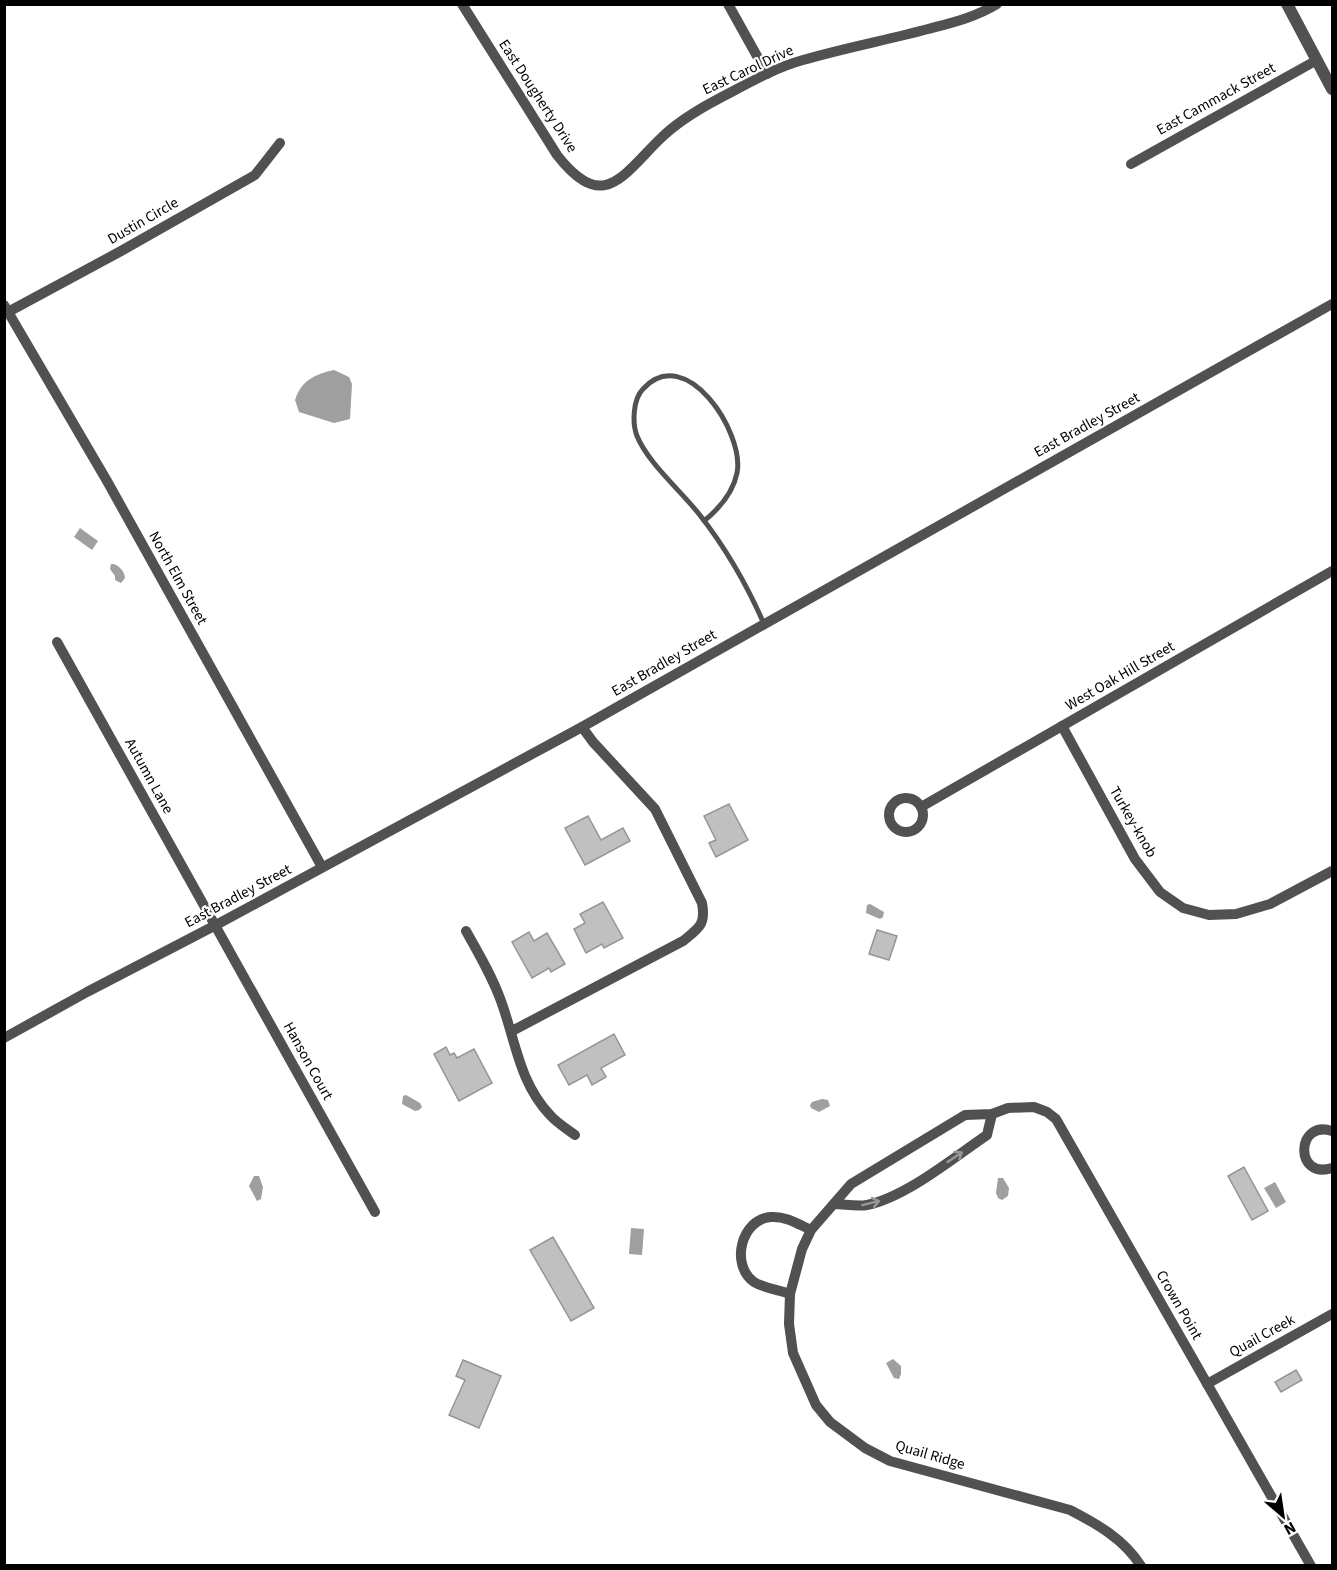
<svg xmlns="http://www.w3.org/2000/svg" width="1337" height="1570" font-family="'Source Sans 3',sans-serif">
<rect width="100%" height="100%" fill="#fff"/>
<g fill="#9f9f9f">
<path d="M334,370l15,7 3,7 -2,35 -16,4 -35,-11 -4,-12c6,-20 21,-26 39,-30z"/>
<path d="M80,528l18,13 -6,9 -18,-13z"/>
<path d="M111,564c7,-1 14,8 14,14l-4,5 -6,-3v-4l-5,-7z"/>
<path d="M870,904l14,8 -1,5 -3,2 -14,-6 1,-8z"/>
<path d="M406,1095l14,8 2,4 -3,3 -4,1 -13,-7 1,-8z"/>
<path d="M822,1099l6,1 2,6 -11,6 -8,-4 -1,-3 2,-3z"/>
<path d="M254,1176h5l4,11 -2,12 -4,2 -8,-15z"/>
<path d="M998,1178h5l6,10 -1,8 -6,4 -4,-2 -2,-5z"/>
<path d="M1275,1182l11,20 -10,6 -12,-20z"/>
<path d="M631,1228l13,1 -2,26 -13,-1z"/>
<path d="M893,1359l8,7v8l-2,5 -5,-1 -8,-15z"/>
</g>
<g fill="#c0c0c0" stroke="#959595" stroke-width="1.5">
<path d="M729,804l19,36 -32,17 -7,-14 7,-3 -12,-24z"/>
<path d="M588,816l13,24 22,-12 7,13 -45,24 -20,-37z"/>
<path d="M603,902l20,36 -19,10 -2,-4 -16,9 -12,-24 11,-6 -5,-9z"/>
<path d="M877,930l20,6 -8,24 -20,-6z"/>
<path d="M529,932l5,9 13,-8 18,31 -14,8 -2,-4 -17,10 -20,-36z"/>
<path d="M614,1034l11,21 -24,13 5,9 -14,8 -5,-10 -18,10 -11,-20z"/>
<path d="M446,1047l4,8 4,-2 3,5 17,-9 18,34 -33,18 -25,-47z"/>
<path d="M1244,1167l24,44 -16,9 -24,-44z"/>
<path d="M553,1237l41,71 -23,13 -41,-71z"/>
<path d="M463,1360l38,16 -22,52 -30,-13 16,-35 -9,-4z"/>
<path d="M1296,1370l6,10 -21,12 -6,-10z"/>
</g>
<g fill="none" stroke-linecap="round" stroke-linejoin="round">
<path stroke="#515151" stroke-width="5" d="M704,521c16,-13 29,-28 33,-48 8,-40 -51,-131 -94,-84 -10,10 -11,34 -6,47 11,27 44,55 62,78 26,33 48,71 65,110"/>
<g stroke="#515151" stroke-width="10">
<path d="M462,4l95,151c46,59 65,21 103,-16 17,-17 39,-30 60,-41 27,-14 54,-30 83,-38 41,-12 84,-20 125,-31 23,-6 48,-12 69,-25"/>
<path d="M728,4l39,70"/>
<path d="M1131,164l186,-104"/>
<path d="M4,305l103,176 215,386"/>
<path d="M8,312l113,-61 134,-76 25,-32"/>
<path d="M57,642l318,570"/>
<path d="M1062,726l73,133 25,33 23,16 26,7 27,-1 34,-10 62,-33"/>
<circle cx="906" cy="815" r="17"/>
<path d="M921,807l411,-236"/>
<path d="M466,931c13,23 26,45 35,70 15,41 18,81 49,114 7,8 17,14 25,20"/>
<path d="M512,1031l171,-90c16,-13 23,-16 19,-38l-47,-94 -62,-67 -11,-15"/>
<path d="M4,1038l83,-46 129,-67 366,-198 750,-423"/>
<path d="M1332,1131c-36,-12 -38,49 0,37"/>
<path d="M834,1204c10,0 23,3 33,1 39,-8 86,-47 120,-70l5,-21"/>
<path d="M790,1294c-11,-4 -26,-6 -36,-12 -24,-17 -13,-63 17,-65 15,-1 27,7 40,13"/>
<path d="M1207,1384l125,-70"/>
<path d="M1141,1566c-17,-27 -44,-42 -71,-56l-180,-49 -25,-13 -35,-26 -14,-17 -23,-52 -4,-29 1,-30 12,-45 9,-19 40,-46 114,-69 27,-1 16,-6 26,-1 13,5 9,7 255,447"/>
</g>
<path stroke="#515151" stroke-width="12" d="M1287,4l45,85"/>
</g>
<defs><path id="oneway-shaft" d="M-6 0H5M1.5-3L5.5 0L1.5 3" fill="none" stroke-width="1.6" stroke-linecap="round" stroke-linejoin="round" transform="scale(1.5)"/></defs>
<g stroke="#979797">
<use href="#oneway-shaft" transform="translate(955 1157) rotate(-34)"/>
<use href="#oneway-shaft" transform="translate(871 1203) rotate(-14)"/>
</g>
<g text-anchor="middle" dominant-baseline="central" stroke-width="4.5" stroke-linejoin="round" paint-order="stroke">
<g font-size="15" fill="#000" stroke="#fff">
<text transform="translate(748 70) rotate(-25)">East Carol Drive</text>
<text transform="translate(538 96) rotate(57)">East Dougherty Drive</text>
<text transform="translate(1216 99) rotate(-29)">East Cammack Street</text>
<text transform="translate(143 221) rotate(-30)">Dustin Circle</text>
<text transform="translate(1087 425) rotate(-29)">East Bradley Street</text>
<text transform="translate(178 578) rotate(61)">North Elm Street</text>
<text transform="translate(664 663) rotate(-30)">East Bradley Street</text>
<text transform="translate(1120 676) rotate(-30)">West Oak Hill Street</text>
<text transform="translate(149 776) rotate(61)">Autumn Lane</text>
<text transform="translate(1133 822) rotate(60)">Turkey-knob</text>
<text transform="translate(238 896) rotate(-28)">East Bradley Street</text>
<text transform="translate(308 1061) rotate(61)">Hanson Court</text>
<text transform="translate(1179 1305) rotate(60)">Crown Point</text>
<text transform="translate(1262 1336) rotate(-29)">Quail Creek</text>
<text transform="translate(930 1455) rotate(16)">Quail Ridge</text>
</g>
</g>
<rect width="1337" height="1570" fill="none" stroke="#000000" stroke-width="12"/>
<g transform="translate(1283 1516) rotate(151)" stroke="#ffffff" stroke-width="4.5" paint-order="stroke">
<path d="M0-4.5L10 22L0 15L-10 22Z" fill="#000000"/>
<text y="-9" font-size="16" font-weight="bold" text-anchor="middle" fill="#000000">N</text>
</g>
</svg>
